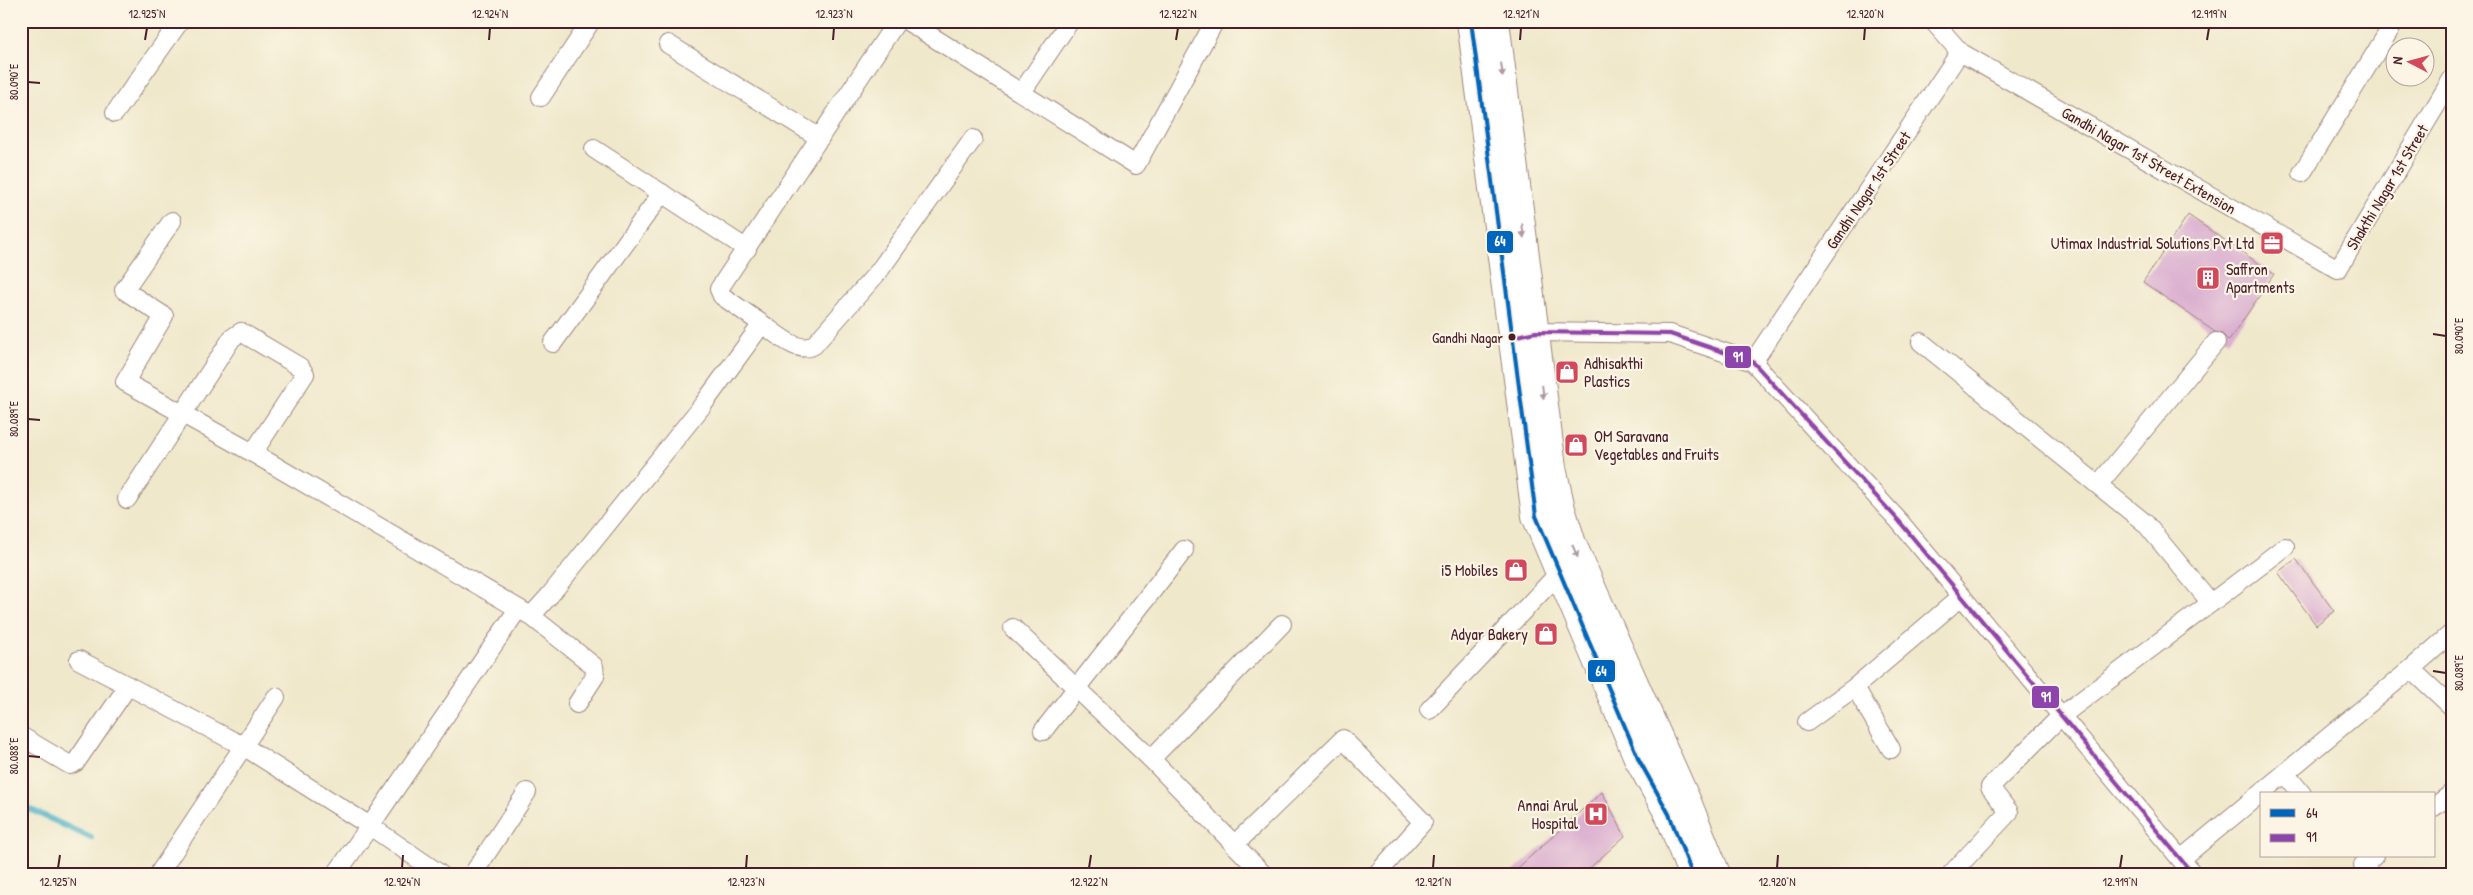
<svg xmlns="http://www.w3.org/2000/svg" width="2473" height="895" font-family="'Patrick Hand',sans-serif">
<rect width="100%" height="100%" fill="#fcf5e5"/>
<filter id="ink" filterUnits="userSpaceOnUse"><feTurbulence type="fractalNoise" baseFrequency=".02" numOctaves="2"/><feDisplacementMap in="SourceGraphic" scale="10" xChannelSelector="R" yChannelSelector="G"/><feConvolveMatrix kernelMatrix="1 2 1 2 8 2 1 2 1" color-interpolation-filters="sRGB"/></filter>
<filter id="wash" filterUnits="userSpaceOnUse"><feTurbulence type="fractalNoise" baseFrequency=".0096" numOctaves="4" result="noise"/><feDisplacementMap in="SourceGraphic" scale="20" xChannelSelector="R" yChannelSelector="G"/><feGaussianBlur stdDeviation="1.12" result="paint"/><feColorMatrix in="noise" values="0 0 0 0 0 0 0 0 0 0 0 0 0 0 0 0 0 1.4 0 .05"/><feComposite in="paint" operator="in"/></filter>
<g filter="url(#wash)">
<rect width="100%" height="100%" fill="#efe8cb"/>
<g fill="none" stroke-linecap="round" stroke-linejoin="round">
<path stroke="#46b0c4" stroke-width="6" d="M21,805l70,33"/>
</g>
<g id="blocks">
<g fill="#d7a7ce">
<path d="M2188,215l86,59 -45,67 -7,-7 -7,-2 -72,-50z"/>
<path d="M2296,559l38,52 -18,14 -38,-53z"/>
<path d="M1602,792l23,44 -42,38h-72z"/>
</g>
</g>
</g>
<g filter="url(#ink)">
<use href="#blocks" fill-opacity="0" stroke="#9c847b" stroke-width="1"/>
<g fill="none" stroke-linecap="round" stroke-linejoin="round">
<g stroke="#9c847b" stroke-width="20">
<g id="street">
<path d="M907,21l229,144 79,-144"/>
<path d="M1933,21l27,31 378,217 114,-190"/>
<path d="M668,44l152,94"/>
<path d="M1022,92l48,-71"/>
<path d="M541,97l50,-76"/>
<path d="M115,113l65,-92"/>
<path d="M594,149l153,100"/>
<path d="M2302,173l93,-152"/>
<path d="M172,221l-48,69 40,26 -39,66 128,71"/>
<path d="M762,324c14,9 36,31 52,21l65,-74 94,-132"/>
<path d="M1525,334l11,-2 134,2 83,28 146,159 294,353"/>
<path d="M1921,342l224,181 66,80"/>
<path d="M553,343l109,-150"/>
<path d="M1753,362l207,-310"/>
<path d="M2098,485l118,-143"/>
<path d="M127,499l105,-161 9,-6 59,35 5,7 -52,79 278,163 63,50 1,10 -18,28"/>
<path d="M531,616l19,-21 152,-189 60,-82 -40,-28 -3,-7 178,-268"/>
<path d="M1013,628l138,131 112,115"/>
<path d="M79,660l164,86 127,80 148,-217"/>
<path d="M2411,669l41,-36"/>
<path d="M1429,710l130,-137"/>
<path d="M1807,722l48,-35"/>
<path d="M1043,731l141,-181"/>
<path d="M21,736l49,29 6,-3 52,-76"/>
<path d="M1891,749l-36,-62 107,-91"/>
<path d="M1151,759l131,-135"/>
<path d="M2285,773l17,21"/>
<path d="M2434,807l18,-14"/>
<path d="M1234,845l109,-106 80,83 -46,52"/>
<path d="M2181,859l230,-190 41,38"/>
<path d="M160,872l116,-175"/>
<path d="M336,874l34,-48 70,48"/>
<path d="M473,874l54,-82"/>
<path d="M1951,874l58,-62 -19,-25 71,-71 224,-169"/>
<path d="M2370,874l-7,-9 11,-9"/>
</g>
</g>
<g stroke="#9c847b" stroke-width="30">
<g id="primary">
<path d="M1471,21l65,495 103,244 30,54 23,60"/>
<path d="M1495,21l57,447 9,41 11,35 115,258 29,72"/>
</g>
</g>
<use href="#street" stroke="#fff" stroke-width="18"/>
<use href="#primary" stroke="#fff" stroke-width="28"/>
<g stroke="#fcf5e5" stroke-width="8">
<path id="bus-1" d="M1471,21l65,495 103,244 30,54 23,60"/>
</g>
<g stroke="#fcf5e5" stroke-width="8">
<path id="bus-2" d="M1512,337l24,-5 134,2 83,28 146,159 294,353"/>
</g>
<use href="#bus-1" stroke="#0065bd" stroke-width="4"/>
<use href="#bus-2" stroke="#8e44ad" stroke-width="4"/>
</g>
<defs><path id="oneway-solid" d="M-6-.8H1V-3.2L6.5 0L1 3.2V.8H-6Z" transform="scale(1.25)"/></defs>
<g fill="#ae9aa0">
<use href="#oneway-solid" transform="translate(1502 70) rotate(83)"/>
<use href="#oneway-solid" transform="translate(1523 231) rotate(83)"/>
<use href="#oneway-solid" transform="translate(1543 392) rotate(83)"/>
<use href="#oneway-solid" transform="translate(1575 551) rotate(67)"/>
</g>
</g>
<path fill="none" stroke="#4a1f2b" stroke-width="2" d="M145,40l2,-12M489,40l1,-12M833,40l1,-12M1176,40l2,-12M1520,40l1,-12M1864,40l1,-12M2207,40l2,-12M28,82l12,1M2433,334l13,2M28,419l12,1M2433,671l13,2M28,756l12,1M58,868l2,-13M402,868l1,-13M746,868l1,-13M1089,868l2,-13M1433,868l1,-13M1777,868l1,-13M2120,868l2,-13"/>
<defs>
<g id="office-square" transform="scale(1.25)"><rect x="-9" y="-9" width="18" height="18" rx="4" fill="#d1495b" stroke="#fcf5e5"/><path d="M-6-3h4V-5.5h4V-3h4V5H-6ZM-1-4.5V-3h2v-1.5ZM-6 0V1H6V0Z" fill="#fff"/></g>
<g id="building-square" transform="scale(1.25)"><rect x="-9" y="-9" width="18" height="18" rx="4" fill="#d1495b" stroke="#fcf5e5"/><path d="M-4-6H4V6H1V3H-1V6H-4ZM-2.5-4.3h1.7v1.8h-1.7ZM.8-4.3h1.7v1.8H.8ZM-2.5-1h1.7V.8h-1.7ZM.8-1h1.7V.8H.8Z" fill="#fff"/></g>
<g id="shop-square" transform="scale(1.25)"><rect x="-9" y="-9" width="18" height="18" rx="4" fill="#d1495b" stroke="#fcf5e5"/><path d="M-5-2.5h2.3a2.7 3.5 0 0 1 5.4 0H5L5.5 6h-11ZM-1.5-2.5h3a1.5 2.3 0 0 0-3 0Z" fill="#fff"/></g>
<g id="hospital-square" transform="scale(1.25)"><rect x="-9" y="-9" width="18" height="18" rx="4" fill="#d1495b" stroke="#fcf5e5"/><path d="M-5-5h3v3.5h4V-5h3V5h-3V1.5h-4V5h-3Z" fill="#fff"/></g>
</defs>
<g fill-rule="evenodd">
<use href="#office-square" x="2272" y="243"/>
<use href="#building-square" x="2208" y="278"/>
<use href="#shop-square" x="1567" y="372"/>
<use href="#shop-square" x="1576" y="445"/>
<use href="#shop-square" x="1516" y="570"/>
<use href="#shop-square" x="1546" y="634"/>
<use href="#hospital-square" x="1596" y="814"/>
</g>
<circle fill="#4a1f2b" stroke="#fcf5e5" stroke-width="2" cx="1512" cy="337" r="4.5"/>
<g text-anchor="middle" dominant-baseline="central" stroke-width="4.5" stroke-linejoin="round" paint-order="stroke">
<g font-size="15" fill="#4a1f2b" stroke="#fcf5e5" text-anchor="end">
<text x="1503" y="337">Gandhi Nagar</text>
</g>
<g font-size="16" fill="#4a1f2b" stroke="#fcf5e5">
<text transform="translate(2149 160) rotate(30)">Gandhi Nagar 1st Street Extension</text>
<text transform="translate(2387 187) rotate(-59)">Shakthi Nagar 1st Street</text>
<text transform="translate(1868 190) rotate(-56)">Gandhi Nagar 1st Street</text>
</g>
<g font-size="16" fill="#4a1f2b" stroke="#fcf5e5" text-anchor="end">
<text x="2254" y="243">Utimax Industrial Solutions Pvt Ltd</text>
<text x="2226" y="269" text-anchor="start">Saffron<tspan x="2226" dy="18">Apartments</tspan></text>
<text x="1584" y="363" text-anchor="start">Adhisakthi<tspan x="1584" dy="18">Plastics</tspan></text>
<text x="1594" y="436" text-anchor="start">OM Saravana<tspan x="1594" dy="18">Vegetables and Fruits</tspan></text>
<text x="1498" y="570">i5 Mobiles</text>
<text x="1528" y="634">Adyar Bakery</text>
<text x="1578" y="805">Annai Arul<tspan x="1578" dy="18">Hospital</tspan></text>
</g>
</g>
<g stroke="#fcf5e5" stroke-width="2">
<rect x="1486" y="230" width="28" height="24" rx="5" fill="#0065bd"/>
<rect x="1724" y="345" width="28" height="24" rx="5" fill="#8e44ad"/>
<rect x="1587" y="659" width="29" height="24" rx="5" fill="#0065bd"/>
<rect x="2031" y="685" width="29" height="24" rx="5" fill="#8e44ad"/>
</g>
<g font-size="14" text-anchor="middle" font-weight="bold" fill="#fff">
<text x="1500" y="246">64</text>
<text x="1738" y="362">91</text>
<text x="1601" y="676">64</text>
<text x="2046" y="702">91</text>
</g>
<rect width="2473" height="895" fill="none" stroke="#fcf5e5" stroke-width="55"/>
<rect x="2260" y="792" width="175" height="65" fill="#fcf5e5" stroke="#b59f9b"/>
<rect x="2270" y="809" width="25" height="8" fill="#0065bd" stroke="#b59f9b"/>
<text x="2306" y="818" font-size="15" fill="#4a1f2b">64</text>
<rect x="2270" y="834" width="25" height="8" fill="#8e44ad" stroke="#b59f9b"/>
<text x="2306" y="842" font-size="15" fill="#4a1f2b">91</text>
<g transform="translate(2410 62) rotate(276)"><circle r="24" fill="#fcf5e5" stroke="#b59f9b"/>
<path d="M0-4L9 19L0 12L-9 19Z" fill="#d1495b"/>
<text y="-8" font-size="14" font-weight="bold" text-anchor="middle" fill="#4a1f2b">N</text>
</g>
<rect x="28" y="28" width="2418" height="840" fill="none" stroke="#4a1f2b" stroke-width="2"/>
<g font-size="12" text-anchor="middle" fill="#4a1f2b">
<text x="147" y="18">12.925°N</text>
<text x="490" y="18">12.924°N</text>
<text x="834" y="18">12.923°N</text>
<text x="1178" y="18">12.922°N</text>
<text x="1521" y="18">12.921°N</text>
<text x="1865" y="18">12.920°N</text>
<text x="2209" y="18">12.919°N</text>
<text transform="translate(14 82) rotate(-90)" y="4">80.090°E</text>
<text transform="translate(2459 336) rotate(-90)" y="4">80.090°E</text>
<text transform="translate(14 419) rotate(-90)" y="4">80.089°E</text>
<text transform="translate(2459 673) rotate(-90)" y="4">80.089°E</text>
<text transform="translate(14 756) rotate(-90)" y="4">80.088°E</text>
<text x="58" y="886">12.925°N</text>
<text x="402" y="886">12.924°N</text>
<text x="746" y="886">12.923°N</text>
<text x="1089" y="886">12.922°N</text>
<text x="1433" y="886">12.921°N</text>
<text x="1777" y="886">12.920°N</text>
<text x="2120" y="886">12.919°N</text>
</g>
</svg>
